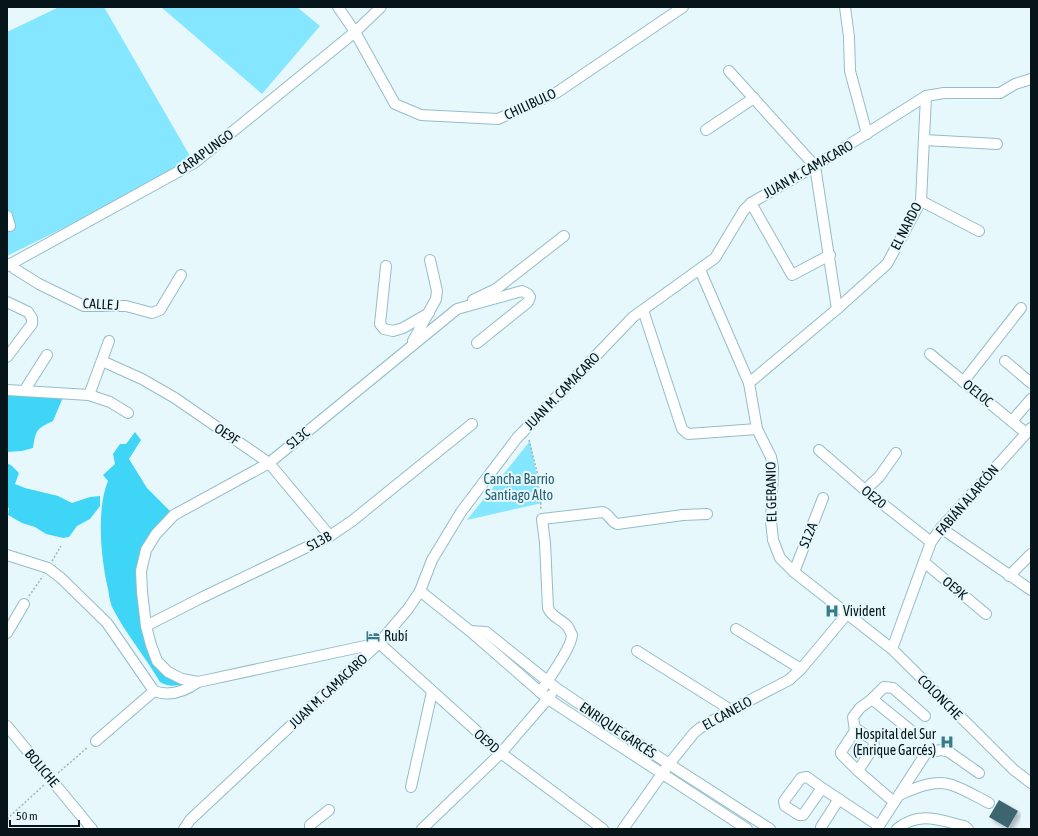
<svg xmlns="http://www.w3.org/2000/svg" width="1038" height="836" font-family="'Asap Condensed',sans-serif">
<defs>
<filter id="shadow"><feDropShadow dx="3.5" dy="3.5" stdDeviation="2" flood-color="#0004"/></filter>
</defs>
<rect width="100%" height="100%" fill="#e7f8fd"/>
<g fill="#85e6ff">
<path d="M59,7h45l90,156 -187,93v-224z"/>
<path d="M161,7h136l23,19 -58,68z"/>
<path d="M530,441l12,62 -75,17z"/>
</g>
<g fill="#3fd5f6">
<path d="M7,393l57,2 -11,26c-17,8 -17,9 -20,27l-11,3 -15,1z"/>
<path d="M135,432l6,8 -12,19 18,29 23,23 -18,20 -10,17 5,99 38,37c-10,2 -17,3 -25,-2 -15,-26 -35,-49 -48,-75 -2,-5 -3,-12 -4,-18 -7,-30 -12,-79 0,-108l-5,-6 12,-11 -2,-10 7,-10h6z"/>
<path d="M7,463l5,3 7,7 -4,11 10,4 33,8 14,7 18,-6 10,-1v10l-10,13 -13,7 -8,11 -6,1 -17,-4 -11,-7 -13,-4 -14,-8 1,-7 -2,-1z"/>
</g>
<path fill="#3d656f" filter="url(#shadow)" d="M999,800l19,11 -10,17 -19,-11z"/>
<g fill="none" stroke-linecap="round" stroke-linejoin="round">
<g stroke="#93bdc8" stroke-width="12">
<g id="minor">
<path d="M338,7l17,25 40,72 26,11 77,4 58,-26 127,-86"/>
<path d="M845,7l4,30 1,34 17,63"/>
<path d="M729,71l86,95 22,143"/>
<path d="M926,96l-5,105 -34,63 -50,45 -88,74 8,46 14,28 2,10 -2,54 2,19 7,18 14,14 98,77 122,121 17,13"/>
<path d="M706,130l48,-32"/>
<path d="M924,140l73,4"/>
<path d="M921,201l58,30"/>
<path d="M751,203l41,72 38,-20"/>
<path d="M7,216l3,10"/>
<path d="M10,264l5,5 24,15 45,22h42l26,7 8,-3 21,-35"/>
<path d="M7,266l187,-103 161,-131 26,-25"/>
<path d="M386,266l-6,58 4,5 9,2 10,-3 26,-15"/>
<path d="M700,270l49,113"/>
<path d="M473,300l23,-11 68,-53"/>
<path d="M7,302l21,10 4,6v6l-25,33"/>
<path d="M643,310l39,119 6,5 69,-5"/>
<path d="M413,341l23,-42 1,-8 -7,-31"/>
<path d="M930,354l96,79"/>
<path d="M102,361l40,18 33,19 94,65 61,73"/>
<path d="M1005,361l26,22"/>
<path d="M963,382l58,-74"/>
<path d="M7,390l82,5 21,7 18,11"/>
<path d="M24,391l23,-36"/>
<path d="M89,395l20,-54"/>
<path d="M1012,421l19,-22"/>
<path d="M819,450l46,40 66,52"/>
<path d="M865,490l14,-13 17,-24"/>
<path d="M941,528l90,62"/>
<path d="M7,555l41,13 13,10 46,45 47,68c16,6 30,1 44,-9l181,-39 122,110 102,76"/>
<path d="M924,562l62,52"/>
<path d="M794,572l29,-74"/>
<path d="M1009,576l22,-22"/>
<path d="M420,591l50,40 78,68 199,130"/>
<path d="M146,626l55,-28 129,-62 22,-15 120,-97"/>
<path d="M736,629l65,40"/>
<path d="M470,631l16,1 70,56 113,76 101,65"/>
<path d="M7,633l17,-29"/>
<path d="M892,649l39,-107 10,-14 90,-100"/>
<path d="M637,651l94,59"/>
<path d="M198,682l-16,-3 -14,-7 -11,-11 -6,-16 -5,-19 -4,-34 -1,-21 5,-21 10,-16 18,-19 95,-52 188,-154 65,-18 6,3 2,3 -2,5 -51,41"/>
<path d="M540,692c7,-10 32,-46 32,-57 -1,-2 -3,-6 -4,-8 -6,-8 -16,-9 -20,-19l-3,-65 -3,-24 61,-7c7,3 7,9 14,12l66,-9 24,-1"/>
<path d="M872,699l12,-12 9,1 32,28"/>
<path d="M7,726l85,103"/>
<path d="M855,731l-2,-14 7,-9 12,-9 42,34"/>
<path d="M96,741l58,-50"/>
<path d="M858,771l16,-25 -1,-6 -15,-10 -3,1 -14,21v2l17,17 36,31"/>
<path d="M411,787l21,-95"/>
<path d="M822,788l-19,27h-4l-14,-9 -1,-5 17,-23 6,-1 15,11 57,38"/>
<path d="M899,795c16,-7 35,-16 53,-10 12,4 25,12 37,18"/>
<path d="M821,827l18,-28"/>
<path d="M184,829l6,-9 189,-177 29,-34 12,-18 12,-31 29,-48 56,-74 116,-121 82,-59 29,-48 7,-7 64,-37 111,-70 18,-3h56l15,-9 16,-5"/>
<path d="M310,829v-4l19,-15"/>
<path d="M422,829l79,-76 50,-58"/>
<path d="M623,829l46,-65 25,-31 6,-5 31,-18 58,-30 12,-11 46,-55"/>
<path d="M877,829l49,-76 15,-3 8,2 30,21"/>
<path d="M897,829c22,-18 42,-9 67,-3l4,3"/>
</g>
</g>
<g stroke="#a2b2b7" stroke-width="1.5" stroke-dasharray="2 2" stroke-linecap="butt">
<path d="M529,440l10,40 2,29"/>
<path d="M52,561l9,-15"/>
<path d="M29,596l14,-20"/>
<path d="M58,773l30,-26"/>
<path d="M7,819l37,-34"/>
</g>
<use href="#minor" stroke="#fff" stroke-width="10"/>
</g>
<defs>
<g id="hospital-bare" transform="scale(1.08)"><path d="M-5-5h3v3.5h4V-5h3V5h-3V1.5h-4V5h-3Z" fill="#377b8b" stroke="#e7f8fd" stroke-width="2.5" paint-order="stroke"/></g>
<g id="hotel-bare" transform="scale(1.08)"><path d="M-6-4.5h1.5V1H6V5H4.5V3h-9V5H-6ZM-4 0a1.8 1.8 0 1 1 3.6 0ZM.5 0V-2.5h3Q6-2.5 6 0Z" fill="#377b8b" stroke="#e7f8fd" stroke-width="2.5" paint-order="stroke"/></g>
</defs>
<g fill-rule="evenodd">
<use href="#hospital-bare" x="832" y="611"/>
<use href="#hotel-bare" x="373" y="636"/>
<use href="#hospital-bare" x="947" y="742"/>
</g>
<g text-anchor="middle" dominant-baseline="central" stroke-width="4" stroke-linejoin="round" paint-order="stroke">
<g font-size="14" fill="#051519" stroke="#e7f8fd">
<text transform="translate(530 104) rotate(-25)">CHILIBULO</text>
<text transform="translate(205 152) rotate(-36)">CARAPUNGO</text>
<text transform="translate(808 169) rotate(-30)">JUAN M. CAMACARO</text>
<text transform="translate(906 226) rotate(-63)">EL NARDO</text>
<text transform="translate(101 304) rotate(3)">CALLE J</text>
<text transform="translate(562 391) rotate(-46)">JUAN M. CAMACARO</text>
<text transform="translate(978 393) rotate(39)">OE10C</text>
<text transform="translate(227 434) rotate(34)">OE9F</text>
<text transform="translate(298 438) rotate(-39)">S13C</text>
<text transform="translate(771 492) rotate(-91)">EL GERANIO</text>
<text transform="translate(874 497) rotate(39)">OE20</text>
<text transform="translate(967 500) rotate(-49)">FABIÁN ALARCÓN</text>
<text transform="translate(808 535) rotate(-68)">S12A</text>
<text transform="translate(319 541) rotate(-28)">S13B</text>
<text transform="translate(955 588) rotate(40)">OE9K</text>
<text transform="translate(328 691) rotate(-43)">JUAN M. CAMACARO</text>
<text transform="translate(940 697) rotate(45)">COLONCHE</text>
<text transform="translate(727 713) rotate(-29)">EL CANELO</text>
<text transform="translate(618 730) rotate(34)">ENRIQUE GARCÉS</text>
<text transform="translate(487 741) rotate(41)">OE9D</text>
<text transform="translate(42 768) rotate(50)">BOLICHE</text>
</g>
<g font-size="14" fill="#26616e" stroke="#e7f8fd">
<text x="519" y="479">Cancha Barrio<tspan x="519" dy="16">Santiago Alto</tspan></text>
</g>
<g font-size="14" fill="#051519" stroke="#e7f8fd" text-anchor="start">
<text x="843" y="611">Vivident</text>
<text x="384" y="636">Rubí</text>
<text x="936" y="734" text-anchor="end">Hospital del Sur<tspan x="936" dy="16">(Enrique Garcés)</tspan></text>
</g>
</g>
<rect width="1038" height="836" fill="none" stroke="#051519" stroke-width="16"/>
<path d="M10 820v6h69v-6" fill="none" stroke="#051519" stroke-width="2"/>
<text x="16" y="820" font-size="12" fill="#051519" stroke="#e7f8fd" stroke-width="3" paint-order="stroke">50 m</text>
</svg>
